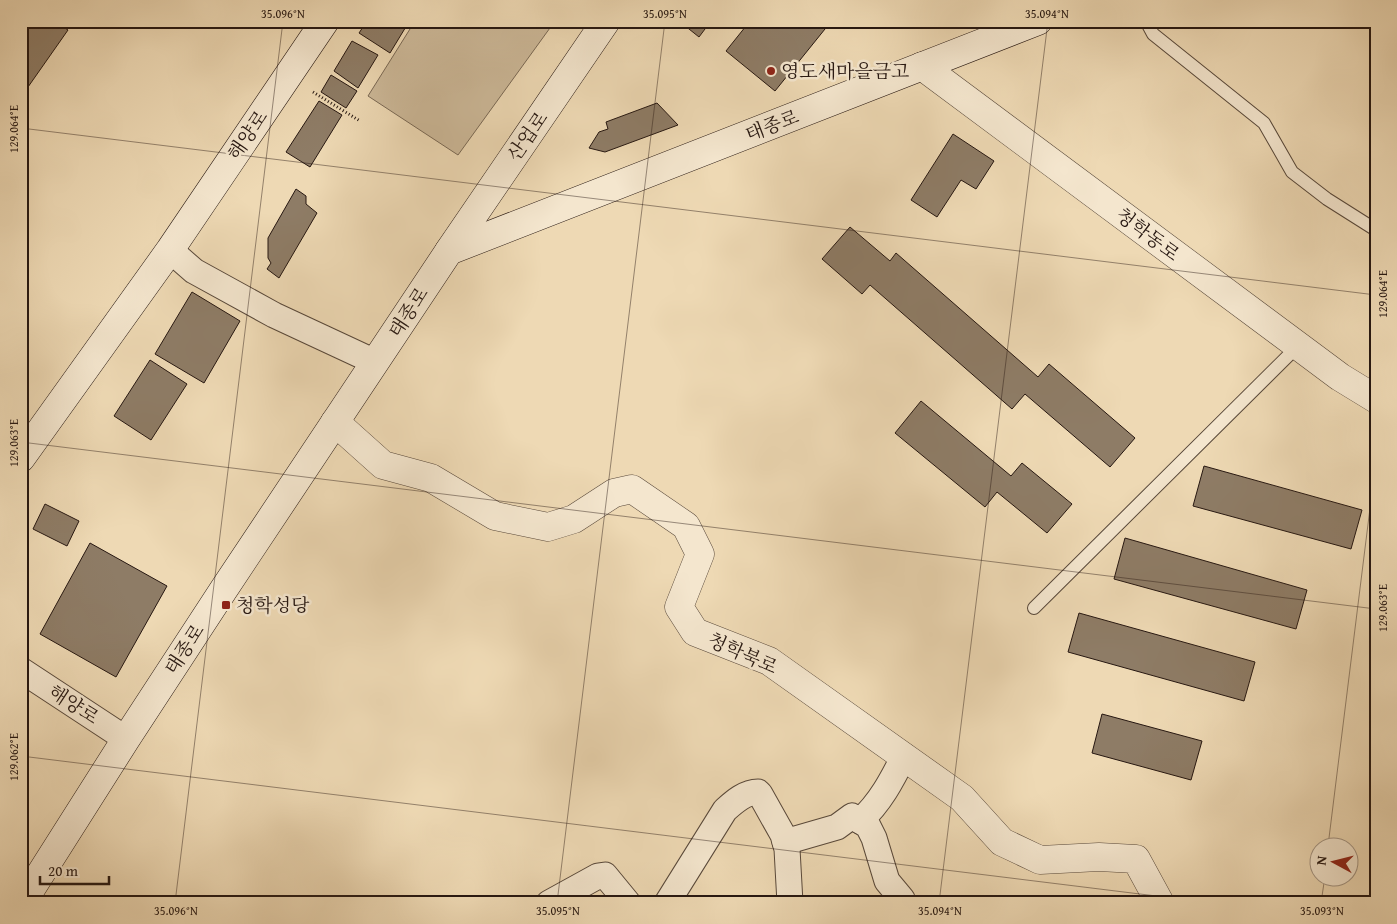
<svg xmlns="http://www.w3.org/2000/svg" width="1397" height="924" font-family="'Gentium Book Plus','Noto Serif KR',serif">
<rect width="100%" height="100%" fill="#eed9b4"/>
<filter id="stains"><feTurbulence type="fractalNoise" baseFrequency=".004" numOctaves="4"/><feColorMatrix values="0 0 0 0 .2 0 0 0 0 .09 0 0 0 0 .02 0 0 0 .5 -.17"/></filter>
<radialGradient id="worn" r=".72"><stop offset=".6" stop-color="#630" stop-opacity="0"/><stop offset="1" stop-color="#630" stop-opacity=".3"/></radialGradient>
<path fill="#ccb898" stroke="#796854" d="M415,21h140l-97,134 -90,-59z"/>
<g fill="#8e7c66" stroke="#261711">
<path d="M21,21h33l14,9 -47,67z"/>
<path d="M367,21h35l5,4 -17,28 -31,-20z"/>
<path d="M679,21h32l-12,16z"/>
<path d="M750,21h65l10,8 -50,62 -49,-40z"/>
<path d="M352,41l26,14 -20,33 -24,-17z"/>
<path d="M331,75l26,16 -11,17 -25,-16z"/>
<path d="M319,101l23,14 -32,52 -24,-15z"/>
<path d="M657,103l21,22 -73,27 -16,-4 10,-16 9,-3 -2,-7z"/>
<path d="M953,134l41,27 -18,28 -15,-9 -24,37 -26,-17z"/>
<path d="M296,189l10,7v8l11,9 -38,65 -12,-9 4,-6 -3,-5v-20z"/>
<path d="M850,227l40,34 6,-8 142,124 11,-13 86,74 -25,29 -85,-73 -13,15 -142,-124 -8,9 -40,-35z"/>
<path d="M192,292l48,29 -36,62 -49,-29z"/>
<path d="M150,360l37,24 -36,56 -37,-24z"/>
<path d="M921,401l90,75 11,-13 50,41 -25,29 -50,-41 -12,15 -90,-74z"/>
<path d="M1204,466l158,44 -11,39 -158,-43z"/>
<path d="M45,504l34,17 -12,25 -34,-17z"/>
<path d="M1125,538l182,52 -11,39 -182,-50z"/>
<path d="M90,543l77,43 -51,91 -76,-43z"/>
<path d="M1079,613l176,49 -11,39 -176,-49z"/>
<path d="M1102,714l100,27 -11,39 -99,-27z"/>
</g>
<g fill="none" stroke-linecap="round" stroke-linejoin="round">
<g stroke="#58483a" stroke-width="14">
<g id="service">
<path d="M1146,21l7,13 111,89 28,49 35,27 49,31"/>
<path d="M1034,608l264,-262"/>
</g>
</g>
<g stroke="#58483a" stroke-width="27">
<g id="minor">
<path d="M170,250l24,21 80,44 101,47"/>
<path d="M21,670l105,69"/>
<path d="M860,821c20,-18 32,-41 44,-65"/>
<path d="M785,842l52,-15 15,-11 16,10 6,12 13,43 15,18 -1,4"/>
<path d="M549,903l49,-27 7,-1 23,28"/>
<path d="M667,903l58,-93c9,-8 20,-18 33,-18l2,2 23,41 4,14 3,54"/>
</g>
</g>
<g stroke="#58483a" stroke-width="29">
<g id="tertiary">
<path d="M922,66l418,311 36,22"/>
<path d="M335,422l48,43 48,13 64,38 53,11 26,-8 40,-26 18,-4 54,37 14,28 -21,53 16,25 74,29 193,137 40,44 38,18 59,-3 37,2 24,44"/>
</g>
</g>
<g stroke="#261711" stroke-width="29">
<g id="secondary">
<path d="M449,251l157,-230"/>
<path d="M21,458l149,-208 155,-229"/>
<path d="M22,903l104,-164 98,-150 225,-338 589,-230"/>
</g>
</g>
<path stroke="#261711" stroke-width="3" stroke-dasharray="1 2.5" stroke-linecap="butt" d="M313,92l47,29"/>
<use href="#service" stroke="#f4e6ce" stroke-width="12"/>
<use href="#minor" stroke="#f4e6ce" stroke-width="25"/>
<use href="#tertiary" stroke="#f4e6ce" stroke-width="28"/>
<use href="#secondary" stroke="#f4e6ce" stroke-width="28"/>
</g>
<path fill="none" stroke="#261711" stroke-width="1" stroke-opacity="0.45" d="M21,128l1355,167M21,442l1355,167M21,756l1192,147M1328,846l48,-386M175,903l108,-882M557,903l108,-882M939,903l109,-882M1321,903l4,-27"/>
<g fill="#8f2418" stroke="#f4e6ce" stroke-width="2">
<circle cx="771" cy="71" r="5"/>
<rect x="221" y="600" width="10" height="10" rx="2.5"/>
</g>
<g text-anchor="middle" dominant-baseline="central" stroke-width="5" stroke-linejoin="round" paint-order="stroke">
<g font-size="19" fill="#261711" stroke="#f4e6ce" text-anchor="start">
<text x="781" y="71">영도새마을금고</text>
<text x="236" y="605">청학성당</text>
</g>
<g font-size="19" fill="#261711" stroke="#f4e6ce">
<text transform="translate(772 125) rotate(-21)">태종로</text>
<text transform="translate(247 135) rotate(-56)">해양로</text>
<text transform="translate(527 136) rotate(-55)">산업로</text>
<text transform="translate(1148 234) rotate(37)">청학동로</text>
<text transform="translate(408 312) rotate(-57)">태종로</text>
<text transform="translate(184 649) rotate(-57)">태종로</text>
<text transform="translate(743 653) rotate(24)">청학북로</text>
<text transform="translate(74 704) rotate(33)">해양로</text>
</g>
</g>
<rect width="1397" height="924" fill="none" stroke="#eed9b4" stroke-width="55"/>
<g transform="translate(1334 862) rotate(277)"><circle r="24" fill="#f4e6ce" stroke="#a29382"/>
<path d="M0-4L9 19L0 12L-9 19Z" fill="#8f2418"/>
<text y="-8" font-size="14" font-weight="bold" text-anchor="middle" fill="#261711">N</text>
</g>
<path d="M40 876v8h69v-8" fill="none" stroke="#261711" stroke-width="2.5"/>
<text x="48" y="876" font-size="15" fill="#261711" stroke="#f4e6ce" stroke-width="4" paint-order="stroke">20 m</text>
<rect x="28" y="28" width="1342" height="868" fill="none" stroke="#261711" stroke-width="2"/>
<g font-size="12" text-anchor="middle" fill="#261711">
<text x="283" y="18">35.096°N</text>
<text x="665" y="18">35.095°N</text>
<text x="1047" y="18">35.094°N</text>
<text transform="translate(14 129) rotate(-90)" y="4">129.064°E</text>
<text transform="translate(1383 294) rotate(-90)" y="4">129.064°E</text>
<text transform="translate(14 443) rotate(-90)" y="4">129.063°E</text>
<text transform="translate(1383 608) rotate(-90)" y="4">129.063°E</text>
<text transform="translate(14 757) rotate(-90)" y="4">129.062°E</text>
<text x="176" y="915">35.096°N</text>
<text x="558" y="915">35.095°N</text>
<text x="940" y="915">35.094°N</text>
<text x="1322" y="915">35.093°N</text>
</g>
<rect width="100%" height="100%" filter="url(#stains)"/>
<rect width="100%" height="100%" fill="url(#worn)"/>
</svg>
